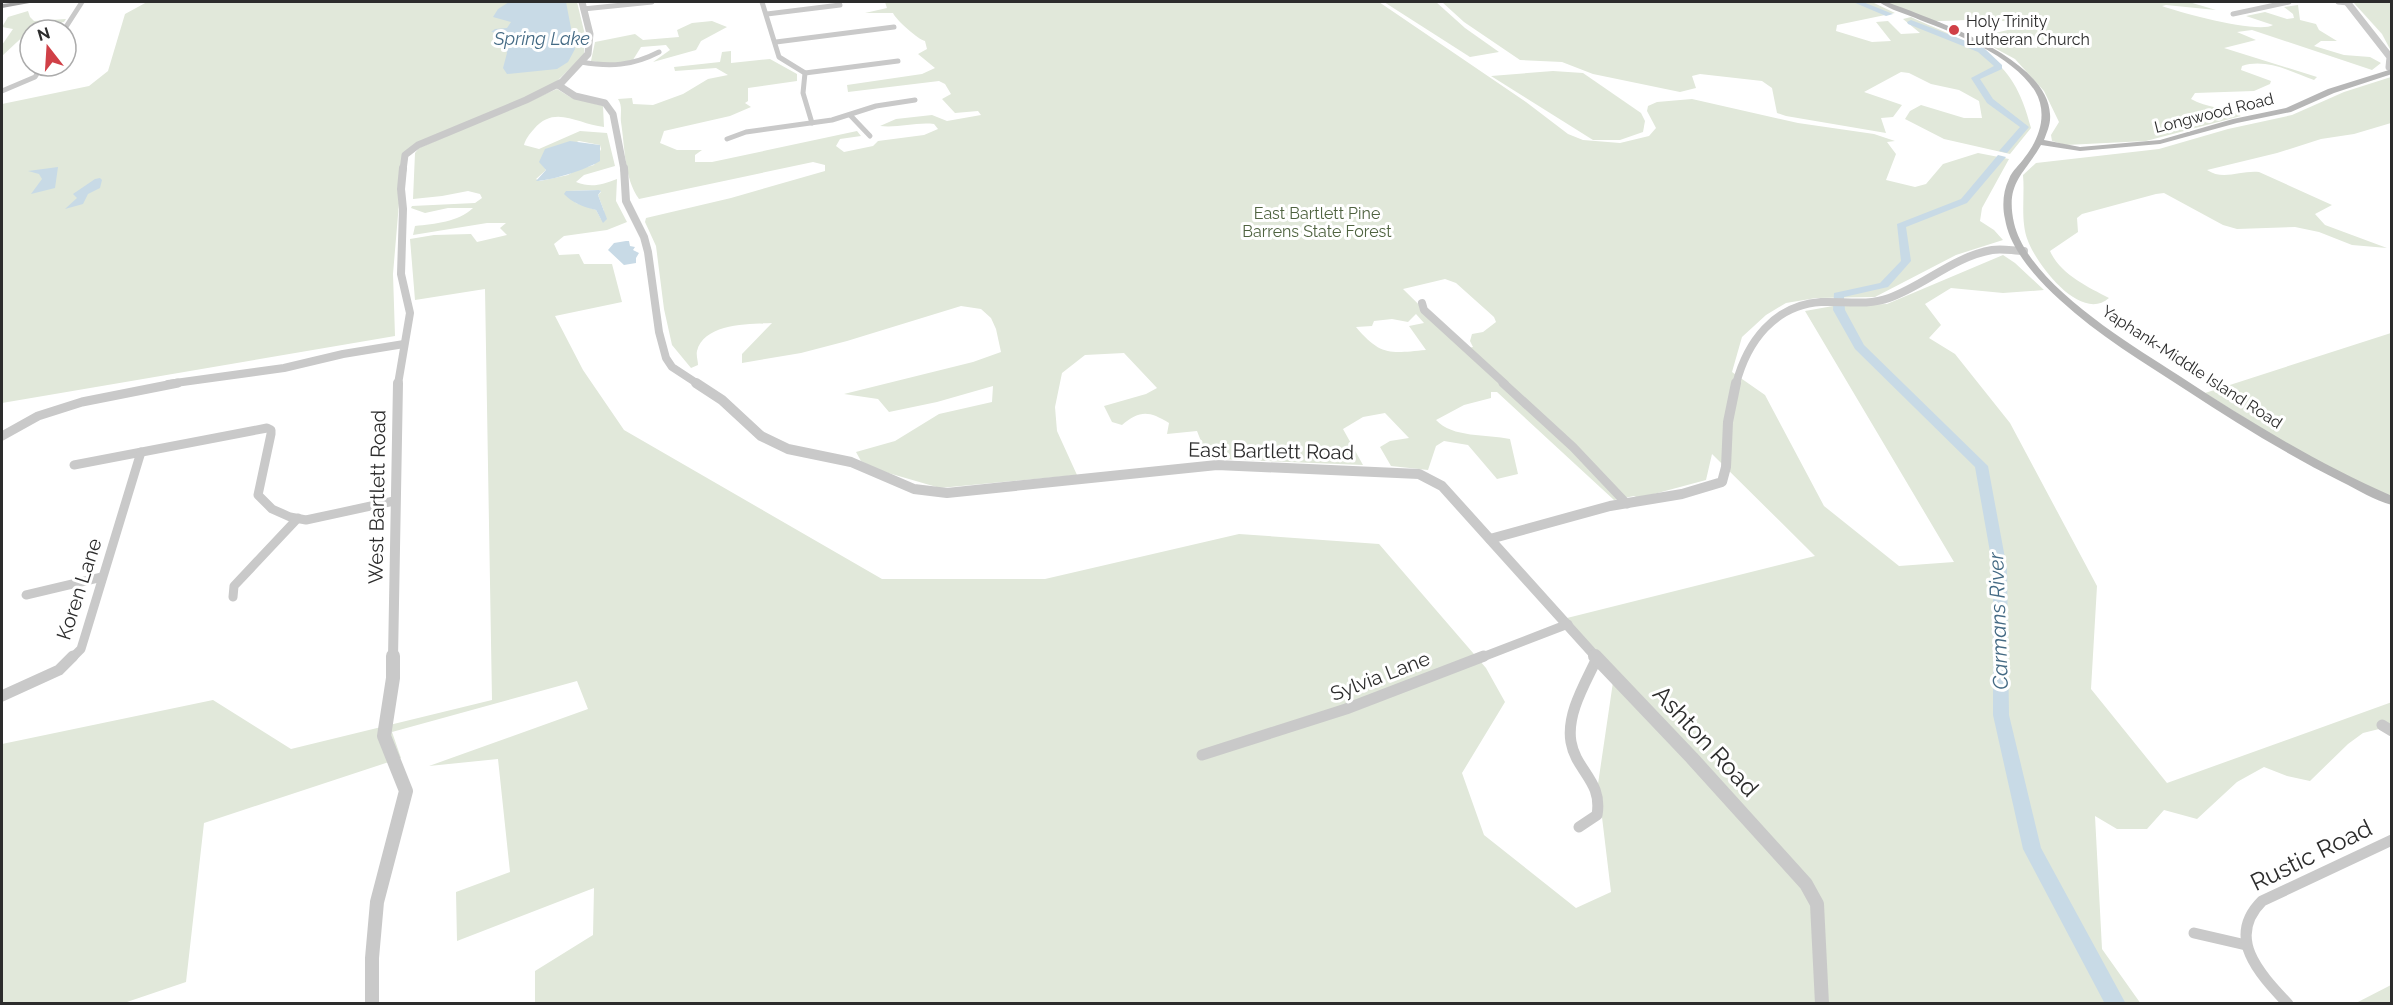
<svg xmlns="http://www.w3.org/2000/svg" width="2393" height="1005" font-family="Raleway,sans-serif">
<rect width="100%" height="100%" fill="#fff"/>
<g fill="#e1e8da" fill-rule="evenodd">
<path d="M147,2h430l8,33 -1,20 -29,28 -33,17 -110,46 -9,10 -10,118 2,62 -393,67v-299l87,-18 19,-15 17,-57z"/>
<path d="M885,2h494l147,100 42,32 15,6 37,3 29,-7 7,-8 -9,-17 1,-5 9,-4 35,-3 106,24 76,11 21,7 -8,1 9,12 -10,26 29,7 11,-3 17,-20 35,-11 31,6 -27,49 -2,13 14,9 9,10 -47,15 -81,42 -59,1 -30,5 -20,12 -24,22 -10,35 33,23 59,111 75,60 55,-4 -149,-251 28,-5 54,-2 116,-49 12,8 29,27 -41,3 -52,-5 -26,16 16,21 -12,13 26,16 55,69 87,163 -6,103 76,94 225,-81 -1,24 -28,7 -15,11 -38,37 -23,-5 -23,-9 -27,15 -40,37 -33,-9 -17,19h-30l-22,-13 7,133 39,55 -1606,-1v-32l58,-36 1,-47 -137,53 -1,-49 54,-20 -12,-113 -69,7 159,-57 -11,-28 -185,51 9,26 -197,65 -18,159 -62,21h-122v-259l211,-44 78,49 201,-49 -7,-411 -70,11 -5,-61 24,-4 37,-1 6,8 30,-7 -7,-7 6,-5h-19l-74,12 2,-9c20,-2 43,-4 58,-18h-25l-23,5 -14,-5 1,-2 63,-3 7,-5 -2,-4 -12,-3 -26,5 -29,3 2,-46 4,-5 138,-59 13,8 33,9 1,21c-25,-2 -49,-23 -70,2 -5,6 -8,9 -10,16l15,4 41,-18 27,2 8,33 -31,9 -8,7c15,6 26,3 41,-3l-1,22 11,21 -20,8 -43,6 -10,8 5,11 20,-1 5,10h28l10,38 -67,14 28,54 41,60 258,149h163l194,-45 140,10 107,124 19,34 -43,71 22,62 92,73 35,-16 -13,-108 15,-102 -54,-62 256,-64 -103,-102 -6,26 -67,18 -5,-2 -20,4 -117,-108h-6v6l-27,7 -28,15c16,18 51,14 74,19l8,35 -21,5 -29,-34 -24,-4 -8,5 -8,24 -37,-4 -11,-19 10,-6 19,-3 -24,-25 -22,4 -20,12 20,36 -146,-6 -11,-5 -9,-23 -30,3 2,-11c-20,-12 -29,-13 -47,2l-10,-3 -8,-16 42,-12 11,-6 -33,-35 -39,2 -23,18 -7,34 2,24 20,44 -137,13 -62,-18 -17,-9 -5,-9 39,-11 44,-27 53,-12 1,-16 -56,16 -48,10 -11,-13 -34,-5 129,-32 28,-10 -5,-23 -5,-11 -10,-9 -20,-3 -114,35 -46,12 -59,10v-9l30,-31c-22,1 -68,0 -75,28 -1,4 1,10 1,14l-7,3 -19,-23 -8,-36 -8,-63 -11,-24 1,-4 85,-20 94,-27v-6l-12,-3 -174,37c-15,-21 -14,-52 -18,-77 -1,-8 2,-16 -3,-23l14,-1 1,6 20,1 30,-11 25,-15 20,-4 -12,-7 -41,3 -1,-4 46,-5 2,-10 9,-1v12l39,-4 27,15v7l-49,7v13l-3,2 6,4 -21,9 -66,15 -4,12 17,7h25l-7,5v7h17l145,-31 4,5 -21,3 -4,7 8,6 29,-6 5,-5 46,-6 14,-6 -4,-5c-18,-2 -36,4 -54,2l16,-7 36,-4 15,6 34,-6 -3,-4 -23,2 -13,-14 9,-5 -6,-10 -6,-3 -91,11 -1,-7 75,-11 13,-6 -17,-14 9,-5 -2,-8c-6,-1 -29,-21 -32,-28h-28l22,-5zM579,141l21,4 1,4 -7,16 -18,5 -8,5 -28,6 -4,-2 10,-9 -5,-7 2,-7zM599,190l2,2 -3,3 6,16 -3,8 -5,-9 -20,-7 -10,-12zM1445,279l11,4 38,34 2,5 -13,10 -11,2 -2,7 3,6 -9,2 -61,-60zM1416,314l8,9 -15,3 17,24c-35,3 -45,7 -70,-23l16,-1 2,-5 18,-2 16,3z"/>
<path d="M1384,2h52l29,26 34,24 -29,5z"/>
<path d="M1442,2h430l23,11 -58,12 -1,6 36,11 19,-1 -15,-19 12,-1 13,13 19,-1 -17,-14 8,-2c63,29 102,36 120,111l-21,26 -66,-15 -39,-20 5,-8 11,-6 43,13h18l-3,-17 -20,-11 -28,-6 -22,-11 -8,-1 -37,20 38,13 -9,12 -12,1 5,15 -100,-17 -9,-3 -5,-25 -10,-7 -62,-7 -8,2 4,12 -16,4 -87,-18 -31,-12 -42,-2 -56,-38z"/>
<path d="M1882,2h307l27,8 -50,-5 -4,1c19,7 97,28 111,19l-27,-9 19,-4 22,7 7,-1 -1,-4 -9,-7 14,-2 2,15 16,4 3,6 18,11h-16l-7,5 30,9 26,2 11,6 -9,7 -120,-40 -15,2 19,8 -32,8 93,29 -3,3c-22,-8 -48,-22 -72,-14l-1,4 30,11 -1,3 -16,7 -59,2 -4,6c16,9 34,8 50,17l-95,25 -80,4 -14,-4 -1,-6 8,-13 -15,-31 -29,-32 -39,-21 61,10 1,-5 -17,-8 -26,-2 17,-4 6,-4c-27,-10 -56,-3 -84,-4 -13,0 -39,-14 -52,-19z"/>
<path d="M2353,2h38v49l-9,-17z"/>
<path d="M28,11l2,6 4,4 32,-2 -2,3 -33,7 -29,27v-11l11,-16 -11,-2 6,-10z"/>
<path d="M712,21l15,6 -26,14 -5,9 -43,12 17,-12 -4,-5 -25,2 -10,16 -21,1 -19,-3 4,-19 40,-8 8,6 36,-3 -2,-7 15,-7z"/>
<path d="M1553,71l30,2 58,40 4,8 -2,11 -23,8h-27l-102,-64z"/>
<path d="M2391,77v46l-37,11 -33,5 -44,14 -70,17c16,11 34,0 52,2l73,33 -17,9 10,11 62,23 -35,-3 -33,-13 -24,-5 -58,2 -14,-4 -59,-32 -8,1 -74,20 -5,4 1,14 -28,19c10,23 38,36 59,47 -28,25 -72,-33 -81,-57 -8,-20 -3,-45 -5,-66l13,-12 123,-14 69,-20 64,-14 52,-23z"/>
<path d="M2391,333v164l-87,-42 -99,-62z"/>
<path d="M2391,985v18h-35z"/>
</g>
<g fill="#c8dae6">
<path d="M509,2h57l9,47 -7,13 -11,7 -50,5 -4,-6 4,-15 -2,-7 4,-3 -7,-5 1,-5 -12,-1 4,-3 12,-1 4,-6 -18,-5 5,-8z"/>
<path d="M570,141l30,4v16c-15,9 -46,19 -64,20l10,-11 -7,-8 6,-13z"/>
<path d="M58,167l-3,21 -24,6 11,-15 -3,-5 -11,-3z"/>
<path d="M95,179l5,-1 2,2 -2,8 -12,6 -5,10 -18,5 12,-11 -4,-4z"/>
<path d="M599,190l2,1 -3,4 9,24 -4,4 -7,-13c-13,-3 -23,-7 -32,-16l2,-3z"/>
<path d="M626,241h3l1,5 5,1 -2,3 6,3 -3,5v5l-12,2 -16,-15 6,-7z"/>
</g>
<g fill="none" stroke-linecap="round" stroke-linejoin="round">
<g fill="#c8dae6" fill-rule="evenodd">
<path d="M1853,2h10l30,12 -7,2z"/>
<path d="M1911,20l73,28 18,17v4l-22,10 13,20 36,28 -22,26 -8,-2 21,-24 -33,-24 -16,-25 23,-12 -16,-14 -70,-28 -1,-2z"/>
<path d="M1998,155l8,2 -39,46 -61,24 5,34 -23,26 -44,10 1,13 19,35 124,121 19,103 2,146 32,133 85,156h-21l-82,-155 -30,-134v-146l-18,-102 -120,-118 -22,-39 1,-17 46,-10 21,-22 -4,-37 64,-25z"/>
</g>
<g stroke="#c9c9c9" stroke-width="5">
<path d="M762,2l17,55 26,16 -2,20 9,30"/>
<path d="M2338,2l10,1"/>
<path d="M583,9l69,-7"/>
<path d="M767,14l73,-9"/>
<path d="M2233,14l56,-12"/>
<path d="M64,30l18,-28"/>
<path d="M776,42l118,-15"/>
<path d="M581,62c29,5 51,4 78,-10"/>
<path d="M805,73l93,-12"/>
<path d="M2,91l33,-14 7,-11"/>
<path d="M850,115l20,21"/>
<path d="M727,139l19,-7 86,-12 44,-14 39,-6"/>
</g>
<g stroke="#c9c9c9" stroke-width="8">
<path d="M1422,303l2,7 81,74"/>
<path d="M168,384l116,-16 59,-14 61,-10"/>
</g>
<g stroke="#c9c9c9" stroke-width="9">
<path d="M1503,383l70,64 54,57"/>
<path d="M2,436l36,-20 44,-14 96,-19"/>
<path d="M74,465l193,-37 4,2v4l-13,61 14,14 18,8 16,3 88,-19"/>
<path d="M26,595l76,-18"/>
<path d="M233,597l1,-11 64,-68"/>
<path d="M72,658l9,-9 60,-197"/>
<path d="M1480,658l88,-34"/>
</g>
<g stroke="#c9c9c9" stroke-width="11">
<path d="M2,696l57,-26 14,-14"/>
<path d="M2382,725l10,6"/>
<path d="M1202,755l144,-46 138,-53"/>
<path d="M1579,827l18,-12c6,-34 -21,-44 -26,-73 -5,-28 15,-60 26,-84"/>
<path d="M2194,933l52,12"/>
<path d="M2288,1004c-28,-30 -63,-66 -26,-103l130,-61"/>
</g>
<g stroke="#c9c9c9" stroke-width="7">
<path d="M2347,2l43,55 -1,10"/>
<path d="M558,85l17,11 30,7 8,11 11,56"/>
<path d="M403,170l2,-15 13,-10 108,-45 36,-18 26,-28 2,-20 -8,-32"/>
</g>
<g stroke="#c9c9c9" stroke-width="8">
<path d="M624,168l2,33 18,36 4,15 11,80 7,26 6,9 26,17"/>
<path d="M398,384l12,-71 -9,-39 2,-65 -2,-20 2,-21"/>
<path d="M1736,384c11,-42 38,-79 85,-82 23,-1 46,4 68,-4 36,-13 64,-41 103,-48 11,-2 21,1 32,1"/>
</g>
<g stroke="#c9c9c9" stroke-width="10">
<path d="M696,383l26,17 39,36 27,13 63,13 63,27 33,4 270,-28 202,9 23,12 155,172"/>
<path d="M1490,539l120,-33 72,-12 40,-12 4,-15 2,-45 8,-39"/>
<path d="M393,658l5,-275"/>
</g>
<g stroke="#c9c9c9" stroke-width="14">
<path d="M1595,656l97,102 114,126 11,20 5,100"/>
<path d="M372,1004v-46l5,-56 29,-111 -22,-55 9,-58v-22"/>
</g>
<path fill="#b6b6b6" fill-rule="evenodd" d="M1879,2h8c44,17 160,55 163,112 1,9 -3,18 -6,26l36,7 80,-7 73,-21 53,-11 42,-19 64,-20v5l-58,19 -43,19 -54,11 -77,21 -80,7 -39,-6c-17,30 -36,37 -27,78 14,60 114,120 164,152 69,45 138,88 214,121v9c-18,-5 -34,-15 -50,-23 -54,-27 -106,-59 -156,-92 -43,-28 -88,-55 -126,-90 -23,-21 -50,-50 -55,-81 -3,-13 -2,-28 4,-40 3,-9 11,-14 16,-22 15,-19 23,-44 10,-66 -22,-35 -78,-57 -115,-71 -13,-6 -30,-10 -41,-18z"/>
<path fill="#a4a4a4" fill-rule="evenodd" d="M18,2h17l-33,6v-4z"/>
</g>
<circle fill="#d04047" stroke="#fff" stroke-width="2" cx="1954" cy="30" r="6"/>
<g text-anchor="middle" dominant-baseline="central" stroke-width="6" stroke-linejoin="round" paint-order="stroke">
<g font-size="16" fill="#2c2c2c" stroke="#fff" text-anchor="start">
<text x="1966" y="21">Holy Trinity<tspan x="1966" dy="18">Lutheran Church</tspan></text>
</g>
<g font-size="16" fill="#2c2c2c" stroke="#fff">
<text transform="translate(2214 113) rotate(-14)">Longwood Road</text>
<text transform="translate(2192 367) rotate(33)">Yaphank-Middle Island Road</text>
</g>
<g font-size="16" fill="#4e623f" stroke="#fff">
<text x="1317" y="213">East Bartlett Pine<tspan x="1317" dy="18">Barrens State Forest</tspan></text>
</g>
<g font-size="18" font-style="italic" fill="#446a84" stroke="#fff">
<text x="542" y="38">Spring Lake</text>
</g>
<g font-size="20" fill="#2c2c2c" stroke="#fff">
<text transform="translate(1271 451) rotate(1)">East Bartlett Road</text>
<text transform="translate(377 497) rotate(-89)">West Bartlett Road</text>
<text transform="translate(79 589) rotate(-72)">Koren Lane</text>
<text transform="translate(1380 676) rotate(-21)">Sylvia Lane</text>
</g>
<g font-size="21" font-style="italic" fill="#446a84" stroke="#fff">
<text transform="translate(1998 621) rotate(-92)">Carmans River</text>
</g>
<g font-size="24" fill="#2c2c2c" stroke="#fff">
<text transform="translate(1706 741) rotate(47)">Ashton Road</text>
<text transform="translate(2311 855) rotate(-26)">Rustic Road</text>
</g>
</g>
<rect width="2393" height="1005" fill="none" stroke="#2c2c2c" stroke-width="6"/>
<g transform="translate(48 48) rotate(343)"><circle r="28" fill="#ffffff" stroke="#ababab" stroke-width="1.5"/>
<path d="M0-4.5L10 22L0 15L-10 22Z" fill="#d04047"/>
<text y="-9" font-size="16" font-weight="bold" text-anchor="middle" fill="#2c2c2c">N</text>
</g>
</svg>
